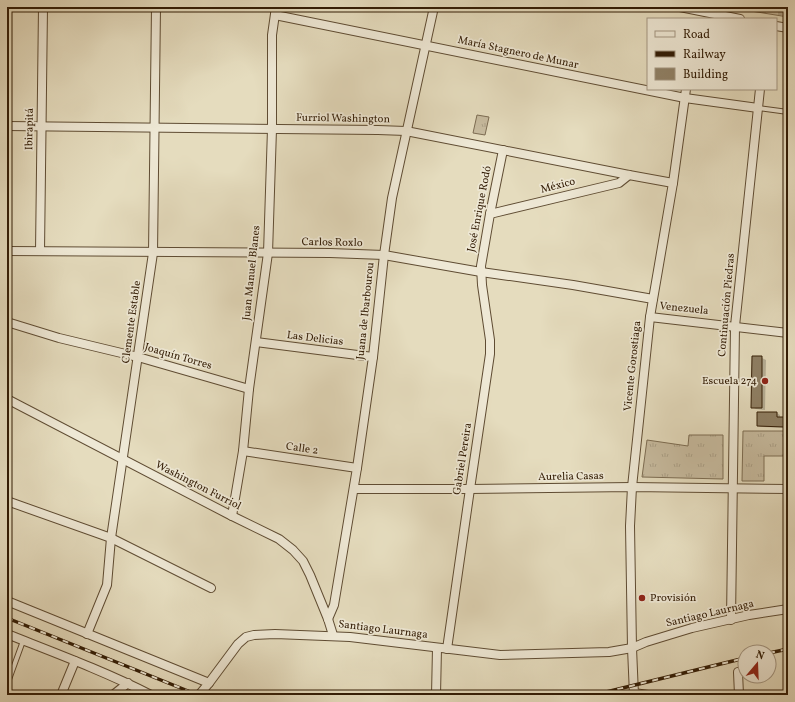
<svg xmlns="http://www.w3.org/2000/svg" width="795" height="702" font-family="Vollkorn,serif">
<defs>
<pattern id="grass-tufts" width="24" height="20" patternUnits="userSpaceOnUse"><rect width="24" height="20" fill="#c7bb9f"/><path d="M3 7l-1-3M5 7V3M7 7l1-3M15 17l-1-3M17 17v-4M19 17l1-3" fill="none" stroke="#aba087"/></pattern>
<pattern id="cemetery-stones" width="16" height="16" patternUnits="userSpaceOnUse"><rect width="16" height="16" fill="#c7bb9f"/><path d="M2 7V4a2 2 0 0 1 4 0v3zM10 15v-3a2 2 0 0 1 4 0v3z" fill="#aba087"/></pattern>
</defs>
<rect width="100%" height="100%" fill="#e5dcbe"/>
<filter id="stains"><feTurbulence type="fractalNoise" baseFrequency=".005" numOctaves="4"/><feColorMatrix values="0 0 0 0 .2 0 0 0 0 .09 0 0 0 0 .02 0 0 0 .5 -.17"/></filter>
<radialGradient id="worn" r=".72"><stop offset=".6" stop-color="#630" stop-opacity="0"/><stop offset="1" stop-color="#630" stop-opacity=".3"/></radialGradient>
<g fill="url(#grass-tufts)" stroke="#7c6c52">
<path d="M477,115l12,2 -4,18 -12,-2z"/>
<path d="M743,431h45v25h-24v25h-22z"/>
<path d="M689,435h34v44l-81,-2 5,-37 41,6z"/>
</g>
<path fill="url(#cemetery-stones)" stroke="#7c6c52" d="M726,7h62v10z"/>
<g fill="#0003">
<path d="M753,357l9,1 4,2 -1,50 -9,-1 -4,-2z"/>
<path d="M758,413h19l3,2v3h5l3,2v8l-27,-1 -3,-1z"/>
</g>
<g fill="#8f8065" stroke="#321c05">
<path d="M752,356h10v52h-11z"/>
<path d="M757,412h20v5h9l-1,10 -28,-1z"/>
</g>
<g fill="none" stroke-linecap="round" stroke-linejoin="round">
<g stroke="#5f4c33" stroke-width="6">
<g id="service">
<path d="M758,108l30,4"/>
<path d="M7,685l16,-44"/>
</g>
</g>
<g stroke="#5f4c33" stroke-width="10">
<g id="minor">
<path d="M680,7l60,12"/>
<path d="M275,15l410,83 73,10"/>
<path d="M776,26l12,2"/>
<path d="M7,126l371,4 28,1 223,44 44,8"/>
<path d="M490,214l129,-31 10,-8"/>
<path d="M7,251l323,2 54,2 97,17 92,13 80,14"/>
<path d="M40,251l3,-244"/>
<path d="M650,317l138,16"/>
<path d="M7,322l52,16 79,19 111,32"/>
<path d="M256,342l117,15"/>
<path d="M7,399l225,117 47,23 14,11 10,11 7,14 18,44 5,16"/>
<path d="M243,451l114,17"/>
<path d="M354,489h116l162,-2 156,2"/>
<path d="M7,501l104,37 100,50"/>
<path d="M232,516l11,-65 6,-62 19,-136 4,-124v-94l4,-28"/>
<path d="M7,601l202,82"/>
<path d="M328,619l6,-14 23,-137 16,-111 5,-46 6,-56 8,-57 42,-191"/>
<path d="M731,620l4,-294 25,-237"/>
<path d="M7,634c48,19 97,37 144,61"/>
<path d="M87,634l20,-49 4,-47 42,-285 3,-246"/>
<path d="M447,649l23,-160 20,-135v-14l-8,-55 -1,-19 9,-52 13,-64"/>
<path d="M738,672l1,23"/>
<path d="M634,693l14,2"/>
<path d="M61,695l14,-34"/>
<path d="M113,695l15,-12"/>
<path d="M199,695l10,-12 29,-39 8,-7 8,-2 21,-1 75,3 150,18 109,-3 23,-4 14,-6 46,-14 57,-13 39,-6"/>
<path d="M436,695l1,-47"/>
<path d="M634,695l-2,-47 -2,-122 2,-39 18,-170 23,-134 13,-94"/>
</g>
</g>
<use href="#service" stroke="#eee8d5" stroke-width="4"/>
<use href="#minor" stroke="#eee8d5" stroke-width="8"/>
<g stroke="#321c05" stroke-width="3.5">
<g id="rail">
<path d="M7,618l191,77"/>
<path d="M769,653l19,-4"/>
<path d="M594,695l151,-37"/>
</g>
</g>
<use href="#rail" stroke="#eee8d5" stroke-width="2" stroke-dasharray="6" stroke-linecap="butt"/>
</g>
<g fill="#8f2418" stroke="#eee8d5" stroke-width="1.5">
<circle cx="765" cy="381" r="4"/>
<circle cx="642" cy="598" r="4"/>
</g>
<g text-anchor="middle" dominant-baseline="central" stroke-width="3.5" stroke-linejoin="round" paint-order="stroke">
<g font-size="11" fill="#321c05" stroke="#eee8d5">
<text transform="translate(518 53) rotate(12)">María Stagnero de Munar</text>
<text transform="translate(343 119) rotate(1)">Furriol Washington</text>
<text transform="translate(30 129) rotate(-89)">Ibirapitá</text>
<text transform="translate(558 186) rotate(-14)">México</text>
<text transform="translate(480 209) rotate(-79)">José Enrique Rodó</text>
<text transform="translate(332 243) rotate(1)">Carlos Roxlo</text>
<text transform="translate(252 273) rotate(-84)">Juan Manuel Blanes</text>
<text transform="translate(727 305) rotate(-85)">Continuación Piedras</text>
<text transform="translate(684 309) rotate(6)">Venezuela</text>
<text transform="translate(366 311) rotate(-84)">Juana de Ibarbourou</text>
<text transform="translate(132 322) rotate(-82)">Clemente Estable</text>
<text transform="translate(315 339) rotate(7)">Las Delicias</text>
<text transform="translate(178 357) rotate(16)">Joaquín Torres</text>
<text transform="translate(633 366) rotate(-84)">Vicente Gorostiaga</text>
<text transform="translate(302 449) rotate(8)">Calle 2</text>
<text transform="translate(463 459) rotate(-81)">Gabriel Pereira</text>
<text transform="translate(571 477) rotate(-1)">Aurelia Casas</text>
<text transform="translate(198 486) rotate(27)">Washington Furriol</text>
<text transform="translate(710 614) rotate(-13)">Santiago Laurnaga</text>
<text transform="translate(383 630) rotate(7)">Santiago Laurnaga</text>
</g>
<g font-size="11" fill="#321c05" stroke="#eee8d5" text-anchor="end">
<text x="757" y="381">Escuela 274</text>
<text x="650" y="598" text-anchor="start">Provisión</text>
</g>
</g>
<rect width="795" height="702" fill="none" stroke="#e5dcbe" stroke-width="24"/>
<rect x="8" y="8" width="779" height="686" fill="none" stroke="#321c05" stroke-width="2"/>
<rect x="12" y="12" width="771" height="678" fill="none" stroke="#321c05"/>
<rect x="647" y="18" width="130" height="72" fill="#eee8d5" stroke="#a39682"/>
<rect x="655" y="31" width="20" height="6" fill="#eee8d5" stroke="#a39682"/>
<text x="683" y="38" font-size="12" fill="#321c05">Road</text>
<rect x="655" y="51" width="20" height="6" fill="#321c05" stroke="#a39682"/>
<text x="683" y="58" font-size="12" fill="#321c05">Railway</text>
<rect x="655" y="68" width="20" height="12" fill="#8f8065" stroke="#a39682"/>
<text x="683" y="78" font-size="12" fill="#321c05">Building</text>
<g transform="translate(757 664) rotate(19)"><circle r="19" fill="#eee8d5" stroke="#a39682"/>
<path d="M0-3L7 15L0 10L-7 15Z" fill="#8f2418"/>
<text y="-6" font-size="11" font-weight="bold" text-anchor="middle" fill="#321c05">N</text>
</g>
<rect width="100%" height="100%" filter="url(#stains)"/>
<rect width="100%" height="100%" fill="url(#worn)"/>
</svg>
